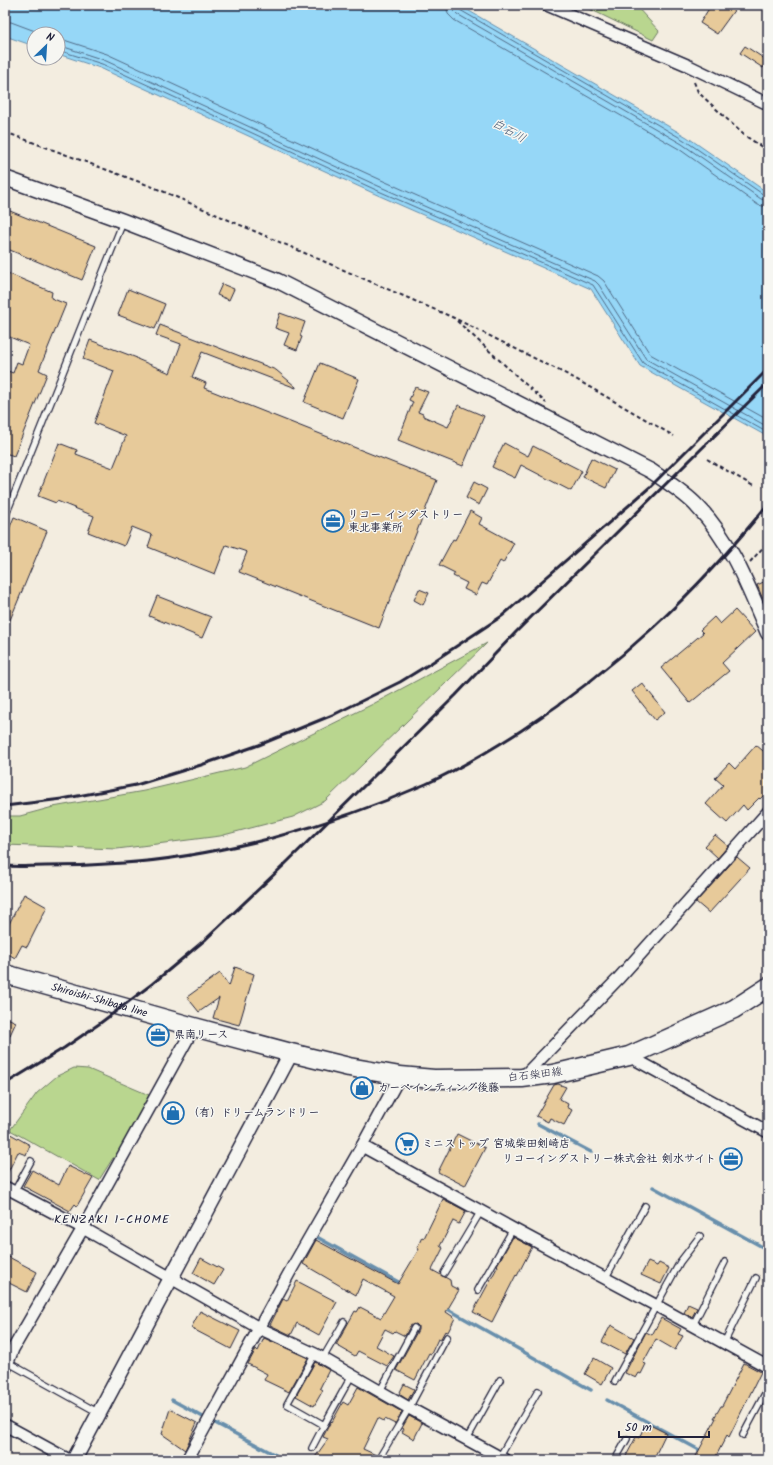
<svg xmlns="http://www.w3.org/2000/svg" width="773" height="1465" font-family="Kalam,'Klee One',sans-serif">
<rect width="100%" height="100%" fill="#f3ede0"/>
<filter id="ink" filterUnits="userSpaceOnUse"><feTurbulence type="fractalNoise" baseFrequency=".025" numOctaves="2"/><feDisplacementMap in="SourceGraphic" scale="8" xChannelSelector="R" yChannelSelector="G"/><feConvolveMatrix kernelMatrix="1 2 1 2 8 2 1 2 1" color-interpolation-filters="sRGB"/></filter>
<g filter="url(#ink)">
<g fill="#b9d68f" stroke="#6e7c65">
<path d="M580,5h55l24,26 -6,9 -55,-27z"/>
<path d="M487,643l-162,158 -32,16 -73,19 -103,13 -112,-4v-29h15l33,-9 91,-16 101,-24 128,-63z"/>
<path d="M74,1068l14,1 61,26 -33,63h-3l-14,22 -89,-50 27,-37 20,-17z"/>
</g>
<path fill="#96d7f7" stroke="#688fac" d="M5,5h454l29,17 199,115 81,56v244l-128,-71 -49,-77 -218,-96 -273,-125 -42,-14v-20h-24v12l-29,-10z"/>
<g fill="none" stroke-linecap="round" stroke-linejoin="round">
<g stroke="#506a86" stroke-width="1">
<path d="M446,5l2,9 6,6 225,129 79,56 10,2"/>
<path d="M452,5l1,5 4,4 225,130 79,55 7,2"/>
<path d="M457,5l3,5 224,130 80,55 4,1"/>
<path d="M5,22h6l32,12"/>
<path d="M58,39l6,1 43,14 272,125 219,97 6,5 46,73 118,66"/>
<path d="M58,45l46,15 272,125 219,96 4,4 47,74 122,68"/>
<path d="M58,50l44,14 272,125 219,96 50,78 125,70"/>
</g>
<g stroke="#688fac" stroke-width="3.5">
<path d="M538,1124l53,28"/>
<path d="M653,1187l115,63"/>
<path d="M315,1236l87,48"/>
<path d="M444,1307l147,83"/>
<path d="M172,1400l31,17"/>
<path d="M607,1400l96,52"/>
<path d="M215,1423l70,37"/>
</g>
</g>
<g fill="#e7ca9a" stroke="#22223b">
<path d="M711,5h27l-21,29 -17,-11z"/>
<path d="M745,46l23,15 -5,7 -23,-15z"/>
<path d="M5,209l91,37 -14,34 -77,-32z"/>
<path d="M5,272l47,20 -1,6 15,6 -27,66 8,4 -33,82 -9,-3v-83l8,3 4,-11 5,2 7,-19 -24,-10z"/>
<path d="M222,284l12,5 -5,11 -12,-5z"/>
<path d="M128,289l37,15 -10,25 -37,-14z"/>
<path d="M280,313l25,9 -5,14 2,1 -5,13 -13,-5 5,-12 -14,-5z"/>
<path d="M160,325l116,45 20,17v1l-94,-36 -10,25 14,6 -2,5 233,92 -58,148 -140,-56 8,-20 -21,-7 -11,29 -67,-27 4,-12 -20,-8 -8,19 -36,-14 6,-16 -37,-15 -1,2 -18,-7 21,-53 18,7 -1,4 37,14 13,-32 -32,-13 20,-52 -31,-12 7,-19 47,18v1l33,14 11,-29 -25,-9z"/>
<path d="M320,363l39,16 -16,39 -39,-16z"/>
<path d="M415,387l13,5 -10,20 5,2v2l25,11 10,-22 26,11 -21,50 -65,-26 15,-38 -4,-2z"/>
<path d="M504,443l24,13 5,-10 49,25 -11,20 -50,-26 -6,13 -23,-11z"/>
<path d="M591,458l24,12 -9,18 -23,-11z"/>
<path d="M474,482l13,7 -8,16 -13,-7z"/>
<path d="M470,511l12,7 -3,6 35,19 -11,20 -3,-2 -13,24 -5,-2 -6,12 -12,-6 3,-6 -14,-7 2,-3 -16,-8 14,-26 2,1z"/>
<path d="M14,517l33,14 -42,101v-93z"/>
<path d="M768,580v31l-11,-26z"/>
<path d="M419,589l10,4 -6,12 -9,-5z"/>
<path d="M157,596l54,21 -9,21 -53,-22z"/>
<path d="M735,610l20,22 -33,31 7,8 -39,32 -29,-35 42,-35 -3,-3 14,-13 6,7z"/>
<path d="M642,683l23,29 -10,8 -23,-29z"/>
<path d="M756,745l12,10v36l-8,8 -1,-1 -12,12 -4,-5 -16,18 -21,-19 17,-19 -8,-7 14,-15 6,6z"/>
<path d="M715,835l13,11 -10,12 -13,-12z"/>
<path d="M737,857l13,11 -41,45 -13,-11z"/>
<path d="M24,894l23,13 -20,40 -5,-2 -7,13 -10,-6v-20z"/>
<path d="M235,967l19,7 -15,51 -26,-7 6,-20 -20,14 -12,-15 33,-24 9,13z"/>
<path d="M5,1017l11,5 -11,24z"/>
<path d="M558,1084l8,3 -7,12 9,5 -1,3 5,3 -8,15 -14,-7 -2,4 -12,-6 18,-31z"/>
<path d="M5,1131l25,14 -4,10 -8,-3 -13,26z"/>
<path d="M457,1134l28,14 -20,38 -27,-14z"/>
<path d="M68,1166l25,12 -16,28 -2,-2 -5,7 -47,-25 9,-16 27,15z"/>
<path d="M443,1199l23,12 -7,13 -6,-3 -13,25 3,2 -11,22 18,10 1,6 8,4 -13,22 9,6 -7,14 -3,-1 -5,9 -2,-1 -7,15 -2,-1 -14,27 -19,-10 22,-40v-4l-2,-2 -6,2 -5,10 -10,-5 -2,2 -8,-4 -9,17 18,10 -7,10 -29,-15 -3,5 -19,-11 19,-34 2,1 3,-5 21,11 13,-22 -31,-17 -7,16 -53,-31 13,-24 82,44 21,-35 -2,-1 5,-11 2,1z"/>
<path d="M513,1237l19,10 -15,29 -1,-1 -24,47 -19,-10 25,-46 -1,-1z"/>
<path d="M5,1255l32,17 -10,20 -22,-11z"/>
<path d="M201,1258l22,12 -9,15 -21,-12z"/>
<path d="M648,1262l9,4 2,-3 10,5 -8,16 -20,-9z"/>
<path d="M297,1281l40,21 -18,33 -22,-12 -6,12 -21,-10 13,-26 4,2z"/>
<path d="M688,1304l9,4 -5,9 -8,-4z"/>
<path d="M200,1311l40,20 -9,18 -40,-21z"/>
<path d="M661,1318l20,11 -3,5 5,2 -8,14 -19,-11 -13,24 3,1 -5,10 -2,-1 -3,5 -11,-5 21,-41 6,3z"/>
<path d="M611,1325l23,13 -9,16 -23,-12z"/>
<path d="M264,1338l44,20 -19,34 -25,-12 3,-6 -19,-10 8,-15 2,2z"/>
<path d="M594,1358l17,10 -9,16 -17,-10z"/>
<path d="M315,1362l14,8 -9,18 3,2 -9,16 -18,-10z"/>
<path d="M744,1363l17,9 -32,65 -2,-2 -13,25h-20l22,-42h-2l7,-12h1z"/>
<path d="M404,1384l10,5 -6,11 -9,-6z"/>
<path d="M358,1387l44,25 -7,12 -10,-5 -1,2 -6,-3 -15,31 13,6 -2,5h-61l15,-21 -5,-2 8,-16 1,1 11,-20 5,3z"/>
<path d="M170,1409l27,14 -12,27 -23,-16z"/>
<path d="M409,1416l13,7 -8,16 -12,-7 2,-3 -2,-1z"/>
<path d="M646,1423l20,10 -13,27h-29l12,-23 3,1z"/>
</g>
<g fill="none" stroke-linecap="round" stroke-linejoin="round">
<g stroke="#22223b" stroke-width="8">
<g id="service">
<path d="M5,517l118,-295"/>
<path d="M14,1192l17,-31"/>
<path d="M444,1273l37,-62"/>
<path d="M605,1279l40,-73"/>
<path d="M478,1290l35,-61"/>
<path d="M693,1325l32,-63"/>
<path d="M724,1343l32,-65"/>
<path d="M315,1354l-28,50 37,21 28,-50"/>
<path d="M323,1358l21,-36"/>
<path d="M9,1363l90,50"/>
<path d="M615,1381l65,-119 20,-26"/>
<path d="M380,1391l34,-63"/>
<path d="M743,1435l25,-47"/>
<path d="M467,1439l33,-59"/>
<path d="M312,1448l12,-23"/>
<path d="M499,1458l39,-67"/>
<path d="M378,1460l31,-52 38,-71"/>
<path d="M615,1460l12,-21"/>
</g>
</g>
<g stroke="#22223b" stroke-width="14">
<g id="minor">
<path d="M547,5l140,60 81,39"/>
<path d="M629,1056l139,76"/>
<path d="M522,1078l96,-99 150,-167"/>
<path d="M362,1146l151,83 144,77 111,61"/>
<path d="M5,1187l78,41 176,100 56,26 94,54 96,52"/>
<path d="M5,1370l8,-21 70,-121 111,-201"/>
<path d="M5,1425l64,35"/>
<path d="M187,1460l105,-192 70,-122 38,-70"/>
</g>
</g>
<g stroke="#22223b" stroke-width="17">
<g id="tertiary">
<path d="M5,178l118,43 155,60 373,190c16,11 33,21 46,35 35,36 52,83 71,127"/>
<path d="M74,1460l217,-407"/>
</g>
</g>
<g stroke="#22223b" stroke-width="21">
<g id="primary">
<path id="s1" d="M5,974l189,53 97,26 58,14 51,9 34,3 88,-1 31,-4 76,-18 105,-47 34,-22"/>
</g>
</g>
<g stroke="#22223b" stroke-width="2" stroke-dasharray="4 3" stroke-linecap="butt">
<path d="M694,82l4,10 46,43 24,16"/>
<path d="M5,132l148,55 301,131 120,60 100,58"/>
<path d="M457,321l89,82"/>
<path d="M707,459l48,28"/>
<path d="M750,562l18,-20"/>
</g>
<use href="#service" stroke="#f6f6f2" stroke-width="5.5"/>
<use href="#minor" stroke="#f6f6f2" stroke-width="11"/>
<use href="#tertiary" stroke="#f6f6f2" stroke-width="14"/>
<use href="#primary" stroke="#f6f6f2" stroke-width="18"/>
<g stroke="#22223b" stroke-width="3">
<path d="M5,806l57,-7 74,-14 65,-20 58,-20 76,-31 65,-32 31,-19 71,-47 148,-129 118,-118"/>
<path d="M5,866c13,1 26,0 40,0 26,0 53,-1 79,-3 50,-3 99,-13 148,-25 52,-14 104,-32 154,-54 33,-15 65,-34 96,-54 96,-63 174,-137 246,-226"/>
<path d="M5,1084l59,-36 35,-24 53,-40 54,-45 77,-73 173,-171 60,-63 252,-249"/>
</g>
</g>
</g>
<defs>
<g id="office-ring" transform="scale(1.15)"><circle r="9.5" fill="#f6f6f2" stroke="#1f6fb2" stroke-width="1.5"/><path d="M-6-3h4V-5.5h4V-3h4V5H-6ZM-1-4.5V-3h2v-1.5ZM-6 0V1H6V0Z" fill="#1f6fb2"/></g>
<g id="shop-ring" transform="scale(1.15)"><circle r="9.5" fill="#f6f6f2" stroke="#1f6fb2" stroke-width="1.5"/><path d="M-5-2.5h2.3a2.7 3.5 0 0 1 5.4 0H5L5.5 6h-11ZM-1.5-2.5h3a1.5 2.3 0 0 0-3 0Z" fill="#1f6fb2"/></g>
<g id="supermarket-ring" transform="scale(1.15)"><circle r="9.5" fill="#f6f6f2" stroke="#1f6fb2" stroke-width="1.5"/><path d="M-6-5.5h2.5l.6 2H6L4.5 2H-2.5L-4.4-4H-6ZM-1.5 3.2a1.3 1.3 0 1 0 .1 0ZM3 3.2a1.3 1.3 0 1 0 .1 0Z" fill="#1f6fb2"/></g>
</defs>
<g fill-rule="evenodd">
<use href="#office-ring" x="333" y="521"/>
<use href="#office-ring" x="158" y="1035"/>
<use href="#shop-ring" x="362" y="1088"/>
<use href="#shop-ring" x="173" y="1113"/>
<use href="#supermarket-ring" x="407" y="1144"/>
<use href="#office-ring" x="731" y="1159"/>
</g>
<g text-anchor="middle" dominant-baseline="central" stroke-width="3" stroke-linejoin="round" paint-order="stroke">
<g font-size="11" font-weight="bold" fill="#22223b" stroke="#f6f6f2" text-anchor="start">
<text x="348" y="515">リコー インダストリー<tspan x="348" dy="13">東北事業所</tspan></text>
<text x="174" y="1035">県南リース</text>
<text x="378" y="1088">カーペインティング後藤</text>
<text x="188" y="1113">（有）ドリームランドリー</text>
<text x="422" y="1144">ミニストップ 宮城柴田剣崎店</text>
<text x="716" y="1159" text-anchor="end">リコーインダストリー株式会社 剣水サイト</text>
</g>
<g font-size="11" fill="#22223b" stroke="#f6f6f2">
<text stroke="none"><textPath href="#s1" startOffset="98">Shiroishi-Shibata line</textPath></text>
<text transform="translate(535 1075) rotate(-7)">白石柴田線</text>
</g>
<g font-size="12" font-style="italic" fill="#455873" stroke="#f6f6f2">
<text transform="translate(509 131) rotate(29)">白石川</text>
</g>
<g font-size="12" letter-spacing="1" fill="#22223b" stroke="#f6f6f2">
<text x="112" y="1219">KENZAKI 1-CHOME</text>
</g>
</g>
<rect width="773" height="1465" fill="none" stroke="#f6f6f2" stroke-width="20"/>
<rect x="10" y="10" width="753" height="1445" fill="none" stroke="#22223b" stroke-width="1.5" filter="url(#ink)"/>
<g transform="translate(46 46) rotate(25)"><circle r="19" fill="#f6f6f2" stroke="#a1a1a9"/>
<path d="M0-3L7 15L0 10L-7 15Z" fill="#1f6fb2"/>
<text y="-6" font-size="11" font-weight="bold" text-anchor="middle" fill="#22223b">N</text>
</g>
<path d="M619 1431v6h90v-6" fill="none" stroke="#22223b" stroke-width="2"/>
<text x="625" y="1431" font-size="12" fill="#22223b" stroke="#f6f6f2" stroke-width="3" paint-order="stroke">50 m</text>
</svg>
